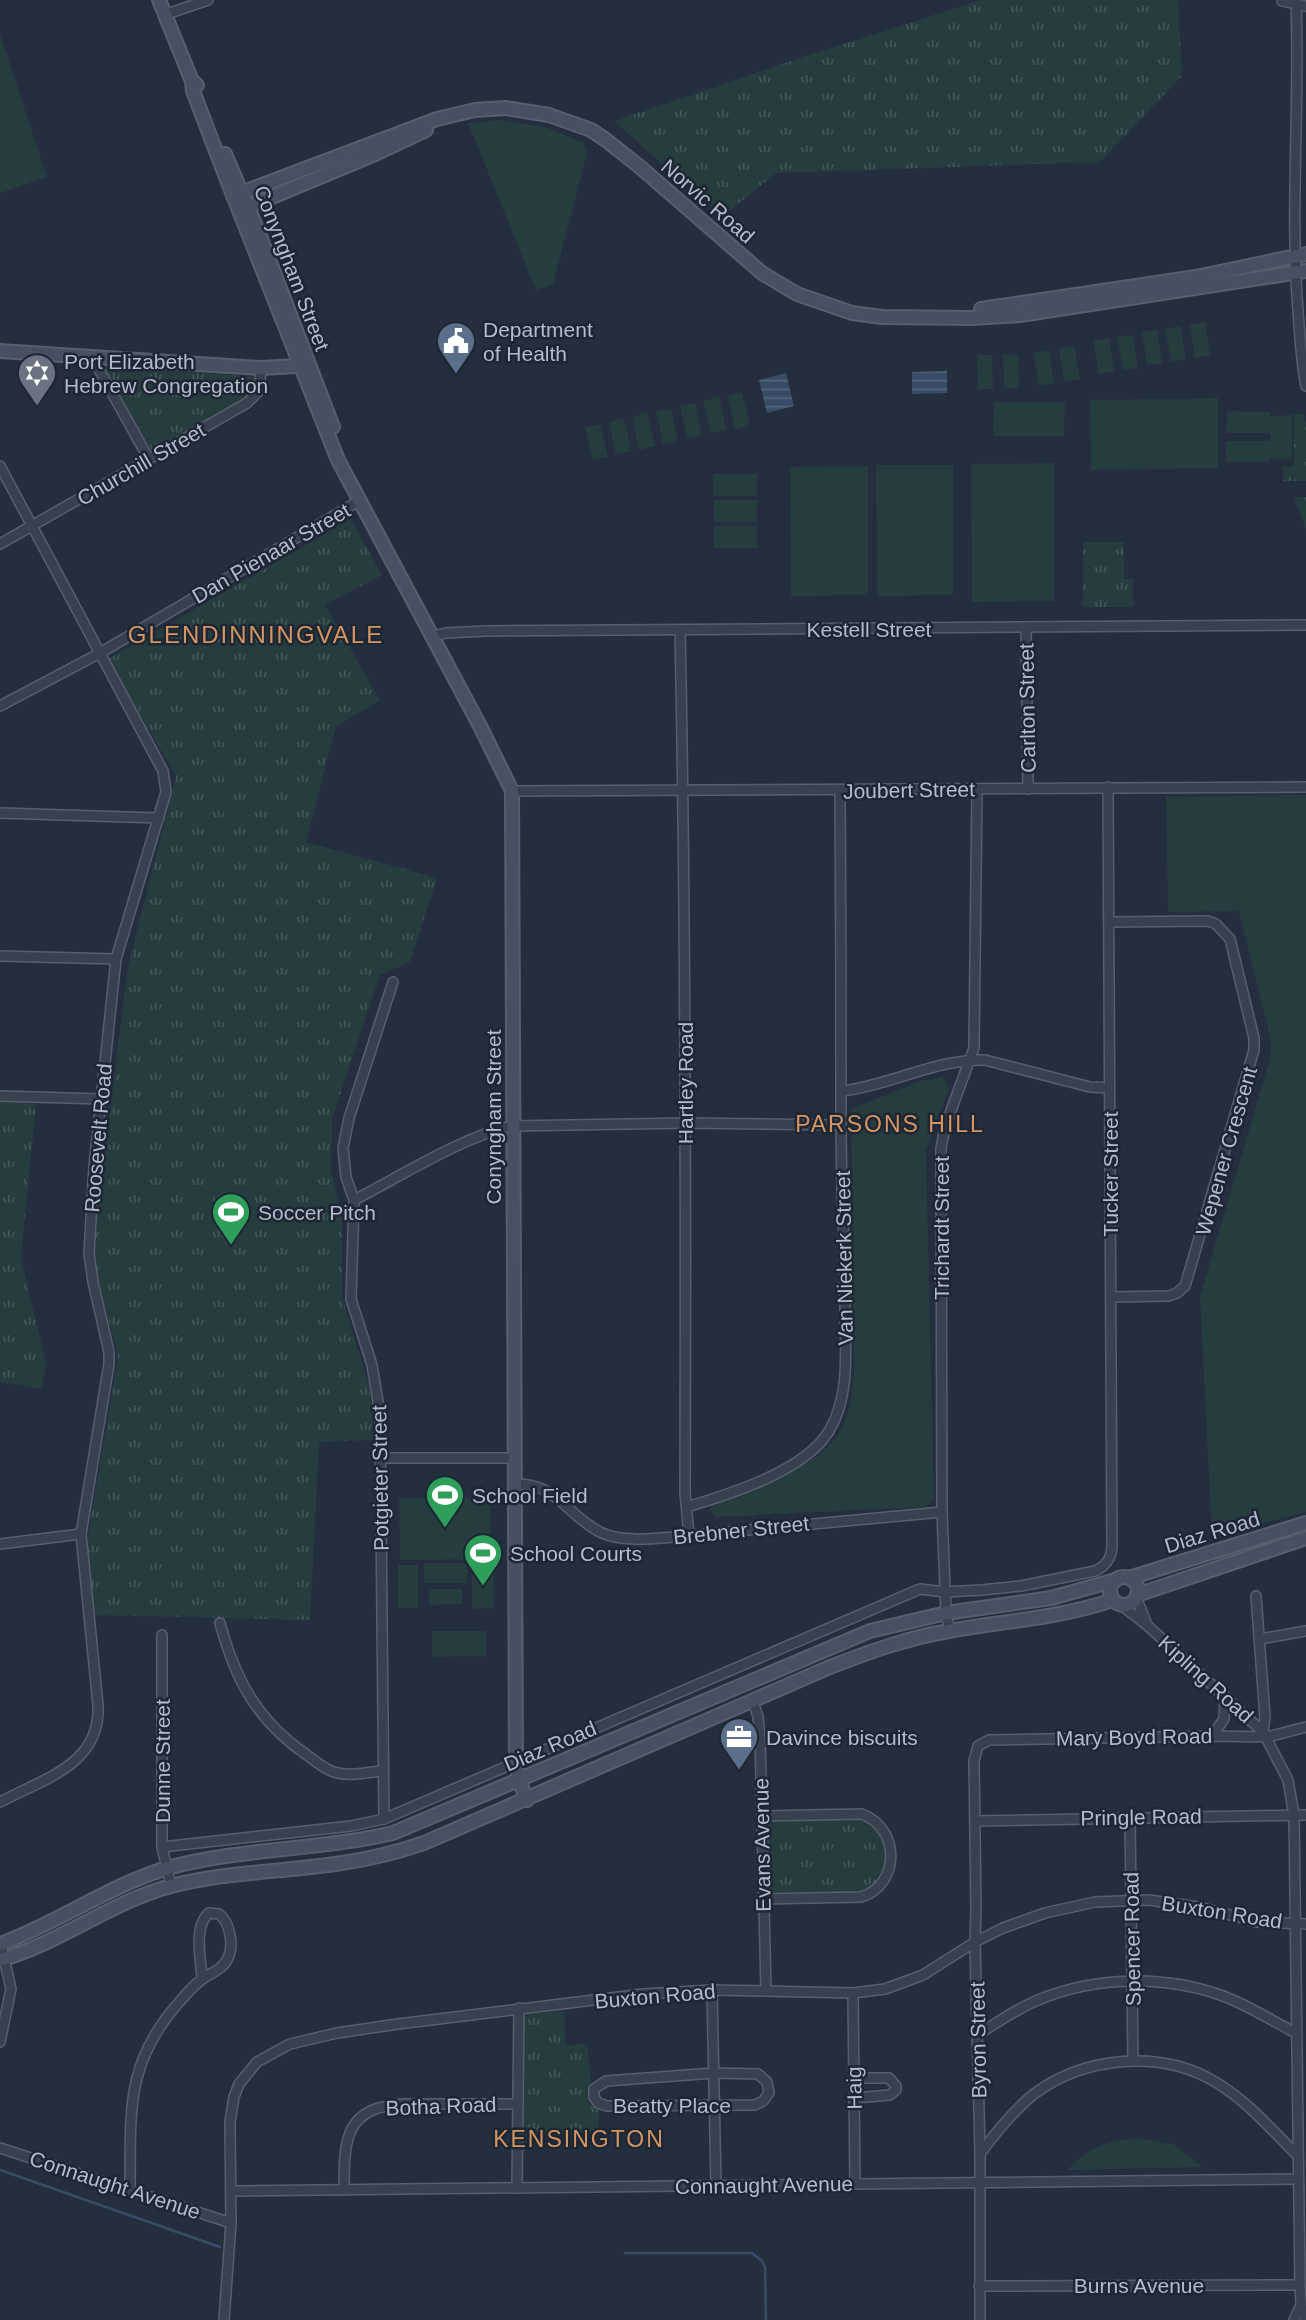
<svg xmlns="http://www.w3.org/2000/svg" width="1306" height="2320" font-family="Helvetica,sans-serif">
<defs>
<pattern id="park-tufts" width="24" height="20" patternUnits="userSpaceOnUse" patternTransform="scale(1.75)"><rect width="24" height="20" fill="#263c3f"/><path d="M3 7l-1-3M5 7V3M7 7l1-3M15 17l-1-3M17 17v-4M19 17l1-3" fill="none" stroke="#435659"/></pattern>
<pattern id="water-rules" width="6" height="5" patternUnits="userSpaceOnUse" patternTransform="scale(1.75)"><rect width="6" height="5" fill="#394c67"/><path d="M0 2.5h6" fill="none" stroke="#53647b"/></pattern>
</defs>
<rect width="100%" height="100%" fill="#242f3e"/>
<g fill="#263c3f">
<path d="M0,34l47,143 -47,16z"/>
<path d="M501,120l44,7 38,15 4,10 -34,133 -17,5 -68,-167z"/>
<path d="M1205,322l5,33 -15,3 -5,-33z"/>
<path d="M1181,326l5,33 -15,3 -6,-33z"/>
<path d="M1157,330l5,33 -15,2 -5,-33z"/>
<path d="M1133,335l5,33 -15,2 -6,-33z"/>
<path d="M1109,338l5,33 -15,3 -6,-33z"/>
<path d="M1074,346l6,33 -16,3 -5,-34z"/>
<path d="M1049,350l5,33 -15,3 -6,-33z"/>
<path d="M1018,354l1,34h-15l-1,-33z"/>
<path d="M977,355h15l1,34h-15z"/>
<path d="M742,392l8,33 -15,4 -8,-33z"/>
<path d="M719,397l7,33 -15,3 -8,-32z"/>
<path d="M1218,398v70l-127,2 -1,-70z"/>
<path d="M994,402h71l-1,34h-71z"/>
<path d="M695,403l7,32 -15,4 -7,-33z"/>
<path d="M671,408l7,33 -15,3 -7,-33z"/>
<path d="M1227,411l43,1v4l22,-1v44l-22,-1 -1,4h-43v-21h44v-18l-1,10h-43z"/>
<path d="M647,413l8,33 -16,4 -7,-33z"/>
<path d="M624,418l7,33 -15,4 -7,-33z"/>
<path d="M600,424l8,33 -15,3 -8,-32z"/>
<path d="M1054,463v138l-82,1 -1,-138z"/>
<path d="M953,465v130l-76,1 -1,-131z"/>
<path d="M868,466v129l-77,1 -1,-129z"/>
<rect x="713" y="474" width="44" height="22"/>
<rect x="714" y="500" width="43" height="22"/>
<rect x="714" y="526" width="43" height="22"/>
<path d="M1306,795v717l-94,25 -12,-241 70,-237 1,-19 -32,-129 -71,1 -2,-115z"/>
<path d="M944,1077l5,12 -23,61 8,349 -9,8 -209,10 -6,-7 2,-7c38,-16 104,-33 127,-70 12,-19 13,-41 15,-63l-3,-261 72,-29z"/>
<path d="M399,1498h91l1,61 -91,1z"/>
<rect x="424" y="1563" width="43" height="20"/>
<rect x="398" y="1565" width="20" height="43"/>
<path d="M472,1565h21l1,43 -22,1z"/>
<path d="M429,1589h33v15l-33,1z"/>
<path d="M432,1631h54v25l-54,1z"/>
<path d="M1138,2138l35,6 30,23 -136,3c27,-26 35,-27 71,-32z"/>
</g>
<g fill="url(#park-tufts)">
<path d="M981,0h197l4,76 -82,86 -324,11 -54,44 -108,-96 192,-65z"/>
<path d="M103,364l152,13 -2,19 -101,54z"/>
<path d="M1294,414h9l3,10v57h-23v-14l11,-1z"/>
<path d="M1295,497h11v32l-11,-29z"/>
<path d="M351,519l31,56 -57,30 55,95 -44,26 -30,116 131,36 -27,84 -30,13 -48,144 -1,52 11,43v83l26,86 3,17 2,40 -54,2 -9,178 -216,-5 -7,-73 31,-185 -22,-88 -2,-28 34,-274 48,-191 -68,-117z"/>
<path d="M1083,542h41v37h9v28h-50z"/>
<path d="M0,1101l36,2 -15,155 25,105 -4,26 -42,-7z"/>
<path d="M858,1817l18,11 10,19 -1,20 -10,18 -13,8 -88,2 -7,-7 -1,-62 6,-4 6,-2z"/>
<path d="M564,2011l2,34 21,-1 4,39 -4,13 4,9 8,6 -1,23 -75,3 -1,-115 7,-8z"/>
</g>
<g fill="url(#water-rules)">
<path d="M947,371v22l-35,1v-22z"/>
<path d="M786,373l8,33 -27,7 -8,-33z"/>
</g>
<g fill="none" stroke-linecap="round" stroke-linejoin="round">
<g stroke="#394c67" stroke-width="2.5">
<path d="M0,2170l220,77"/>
<path d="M625,2253h127l10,8 3,6 1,53"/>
</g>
<g stroke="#565f6c" stroke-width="12">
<g id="street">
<path d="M1296,0c4,104 -6,208 2,311 2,25 3,51 8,75"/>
<path d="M1282,1l24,5"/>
<path d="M164,15l44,-15"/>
<path d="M92,357l57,102"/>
<path d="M0,466l163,305 3,21 -50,167 -22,207 -5,88 4,28 16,70v12l-28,170 17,171c3,60 -55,74 -98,97"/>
<path d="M0,544l247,-141 12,-12 2,-23"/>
<path d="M1026,628l2,161"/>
<path d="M680,630c6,288 6,576 5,863l4,42"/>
<path d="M432,636l14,-3 40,-2 820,-6"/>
<path d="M0,706l100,-53 259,-152"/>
<path d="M512,791l794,-4"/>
<path d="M0,813l159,5"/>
<path d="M1110,922l98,-1 8,3 14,15 24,99v12l-69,236 -8,7 -8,3 -58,1"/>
<path d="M0,956l116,3"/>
<path d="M843,1091c48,-6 93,-32 142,-31l105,27 19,1"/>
<path d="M0,1096l101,3"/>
<path d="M354,1200c47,-24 108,-63 158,-74l174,-3 155,2"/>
<path d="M380,1458h134"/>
<path d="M514,1484c43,-2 54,33 88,49 20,9 49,6 71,4l269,-25"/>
<path d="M687,1507c43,-13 118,-36 142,-76 22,-36 16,-84 16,-125 0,-60 -4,-120 -4,-180 0,-112 0,-223 -1,-335"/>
<path d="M0,1544l81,-10"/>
<path d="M1256,1596l9,121 -2,15"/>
<path d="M1136,1597l11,28"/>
<path d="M1121,1605l27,21 115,106 25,48 6,35 6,470 1,20 4,15"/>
<path d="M220,1623c15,56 37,98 87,132 8,6 17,14 27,17 15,5 33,0 48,-1"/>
<path d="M950,1631l-4,-18 -4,-101 -1,-364 4,-21 29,-79 3,-259"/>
<path d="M162,1635v212l9,39"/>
<path d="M1260,1639l46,-8"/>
<path d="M753,1701l5,16 2,20 6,253"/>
<path d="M1212,1736l12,-17 1,-23"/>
<path d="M762,1816l100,-2c39,15 38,71 -1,83l-99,2"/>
<path d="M1130,1818l3,242"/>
<path d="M384,1819l-4,-405 -8,-49 -21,-66 3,-99 -8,-23 -3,-29 6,-30 44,-136"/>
<path d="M976,1821l330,-6"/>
<path d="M162,1847l189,-21 33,-7 536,-230 25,3 37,-2 39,-4 74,-15c11,-5 16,-12 17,-24l-4,-760"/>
<path d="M712,1990l4,196"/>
<path d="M853,1993l2,191"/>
<path d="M977,2035c20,-12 39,-26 61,-35 58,-24 127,-25 185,-4 25,9 49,25 73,37"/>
<path d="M0,2042l11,-53 -10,-45"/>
<path d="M714,2073l44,1 9,8 2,11 -6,8 -8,4 -148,1 -9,-3 -4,-6v-8l12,-8z"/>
<path d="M854,2078h35l7,8v4l-6,5 -35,3"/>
<path d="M0,2148l231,75"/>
<path d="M980,2154c16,-22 33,-43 54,-60 51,-38 128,-45 183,-11 30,18 55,47 80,72"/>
<path d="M517,2188l2,-180"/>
<path d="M130,2190c1,-78 -6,-127 51,-190 6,-7 12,-14 19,-19 9,-8 22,-10 28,-23 6,-13 2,-36 -9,-44l-10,-1c-16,13 -8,47 -7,65"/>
<path d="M344,2190c0,-52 1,-84 62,-86h112"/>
<path d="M231,2191l1066,-12"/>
<path d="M979,2286l321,-1"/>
<path d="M224,2320l7,-97 -1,-101 4,-25 5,-13 18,-22 33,-18 47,-11 61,-9 245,-30 69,-4 141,3 32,-4 38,-14 52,-33 28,-14 42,-15 50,-11 54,-2 50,7 58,15 49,2"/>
<path d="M980,2320v-166l-5,-212 1,-33 -2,-148 4,-15 11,-6 223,-4 55,1 39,-10"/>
<path d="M1294,2320l7,-15"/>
</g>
</g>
<g stroke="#565f6c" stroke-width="16">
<g id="secondary">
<path d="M159,0l33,81 5,4"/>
<path d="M192,81l1,10 34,89 111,280 142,266 32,65 4,971 3,18 8,20"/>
<path d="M225,154l35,82 73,191"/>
<path d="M233,196l204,-77 38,-9 31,-2 43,7 42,15 15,10 34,27 122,106 35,21 55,19 30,4 90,1 48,-3 286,-44"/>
<path d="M241,210l134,-56 51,-24"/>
<path d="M981,309l215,-32 110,-23"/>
<path d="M0,351l261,17 35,-2 10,-3"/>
<circle cx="1124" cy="1591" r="14"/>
<path d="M1129,1578l177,-55"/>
<path d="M1137,1595l169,-57"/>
<path d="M0,1944c58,-21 111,-60 171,-77 73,-19 149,-17 222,-34l477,-202 76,-18 105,-15 65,-18"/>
<path d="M0,1960c60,-17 111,-58 171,-74 55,-14 109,-14 164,-22 30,-4 60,-11 89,-21l406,-176c39,-15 77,-29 119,-36 55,-10 111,-13 164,-31"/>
</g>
</g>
<use href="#street" stroke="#38414e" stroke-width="9"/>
<use href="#secondary" stroke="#465061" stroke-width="12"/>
</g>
<defs>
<g id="civic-pin" transform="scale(2.0125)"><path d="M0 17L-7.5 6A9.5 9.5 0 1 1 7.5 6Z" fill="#5c6f8a" stroke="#1d2633"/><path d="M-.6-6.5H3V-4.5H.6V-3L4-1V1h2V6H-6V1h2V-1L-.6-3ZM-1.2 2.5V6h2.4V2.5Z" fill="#fff"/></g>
<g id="synagogue-pin" transform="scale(2.0125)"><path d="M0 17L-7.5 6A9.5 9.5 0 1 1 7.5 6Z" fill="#6b7280" stroke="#1d2633"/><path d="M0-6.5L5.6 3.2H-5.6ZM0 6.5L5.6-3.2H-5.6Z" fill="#fff"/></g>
<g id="stadium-pin" transform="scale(2.0125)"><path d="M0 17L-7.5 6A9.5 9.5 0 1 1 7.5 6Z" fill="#2e9e5b" stroke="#1d2633"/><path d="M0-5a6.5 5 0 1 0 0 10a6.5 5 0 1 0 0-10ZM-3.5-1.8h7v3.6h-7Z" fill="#fff"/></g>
<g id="office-pin" transform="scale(2.0125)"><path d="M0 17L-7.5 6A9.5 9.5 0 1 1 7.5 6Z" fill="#5c6f8a" stroke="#1d2633"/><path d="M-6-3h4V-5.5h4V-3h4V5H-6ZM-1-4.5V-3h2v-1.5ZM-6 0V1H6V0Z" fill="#fff"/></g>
</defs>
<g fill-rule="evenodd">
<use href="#civic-pin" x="456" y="341"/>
<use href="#synagogue-pin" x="37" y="373"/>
<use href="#stadium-pin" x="231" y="1212"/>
<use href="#stadium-pin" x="445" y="1495"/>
<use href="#stadium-pin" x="483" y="1553"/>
<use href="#office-pin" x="739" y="1737"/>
</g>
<g text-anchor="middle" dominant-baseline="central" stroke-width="5" stroke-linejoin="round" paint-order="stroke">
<g font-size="21" fill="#b4bcc9" stroke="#1d2633">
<text transform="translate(708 201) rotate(41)">Norvic Road</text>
<text transform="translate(292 268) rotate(69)">Conyngham Street</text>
<text transform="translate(141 464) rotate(-30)">Churchill Street</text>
<text transform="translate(271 553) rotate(-30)">Dan Pienaar Street</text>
<text x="869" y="629">Kestell Street</text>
<text transform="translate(1027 708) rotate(-91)">Carlton Street</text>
<text transform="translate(909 790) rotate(-1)">Joubert Street</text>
<text transform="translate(685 1083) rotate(-90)">Hartley Road</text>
<text transform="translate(493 1117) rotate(-90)">Conyngham Street</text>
<text transform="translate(98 1138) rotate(-85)">Roosevelt Road</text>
<text transform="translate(1226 1151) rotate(-74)">Wepener Crescent</text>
<text transform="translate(1110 1174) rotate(-90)">Tucker Street</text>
<text transform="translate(941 1228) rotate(-90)">Trichardt Street</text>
<text transform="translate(844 1258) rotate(-91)">Van Niekerk Street</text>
<text transform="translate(380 1478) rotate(-91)">Potgieter Street</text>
<text transform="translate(741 1530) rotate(-6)">Brebner Street</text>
<text transform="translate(1212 1532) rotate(-17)">Diaz Road</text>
<text transform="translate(1206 1679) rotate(42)">Kipling Road</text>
<text transform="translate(1134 1737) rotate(-1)">Mary Boyd Road</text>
<text transform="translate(550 1746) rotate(-23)">Diaz Road</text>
<text transform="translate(162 1761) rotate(-90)">Dunne Street</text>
<text transform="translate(1141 1817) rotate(-1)">Pringle Road</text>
<text transform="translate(762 1845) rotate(-91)">Evans Avenue</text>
<text transform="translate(1222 1912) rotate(9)">Buxton Road</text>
<text transform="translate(1132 1939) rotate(-91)">Spencer Road</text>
<text transform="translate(655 1996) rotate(-5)">Buxton Road</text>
<text transform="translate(978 2040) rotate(-91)">Byron Street</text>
<text transform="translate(854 2088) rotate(-91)">Haig</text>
<text x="672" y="2105">Beatty Place</text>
<text transform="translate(441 2106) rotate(-2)">Botha Road</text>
<text transform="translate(115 2185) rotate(18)">Connaught Avenue</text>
<text transform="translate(764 2185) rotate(-1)">Connaught Avenue</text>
<text x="1139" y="2285">Burns Avenue</text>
</g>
<g font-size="21" fill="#b4bcc9" stroke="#1d2633" text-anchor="start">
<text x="483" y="329">Department<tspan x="483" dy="24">of Health</tspan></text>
<text x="64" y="361">Port Elizabeth<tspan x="64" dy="24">Hebrew Congregation</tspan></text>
<text x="258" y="1212">Soccer Pitch</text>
<text x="472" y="1495">School Field</text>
<text x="510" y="1553">School Courts</text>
<text x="766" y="1737">Davince biscuits</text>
</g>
<g font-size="23" letter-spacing="2" fill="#d59563" stroke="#1d2633">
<text x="890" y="1124">PARSONS HILL</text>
<text x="579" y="2139">KENSINGTON</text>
</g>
<g font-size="24" letter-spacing="2" fill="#d59563" stroke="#1d2633">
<text x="256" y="634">GLENDINNINGVALE</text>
</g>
</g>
</svg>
